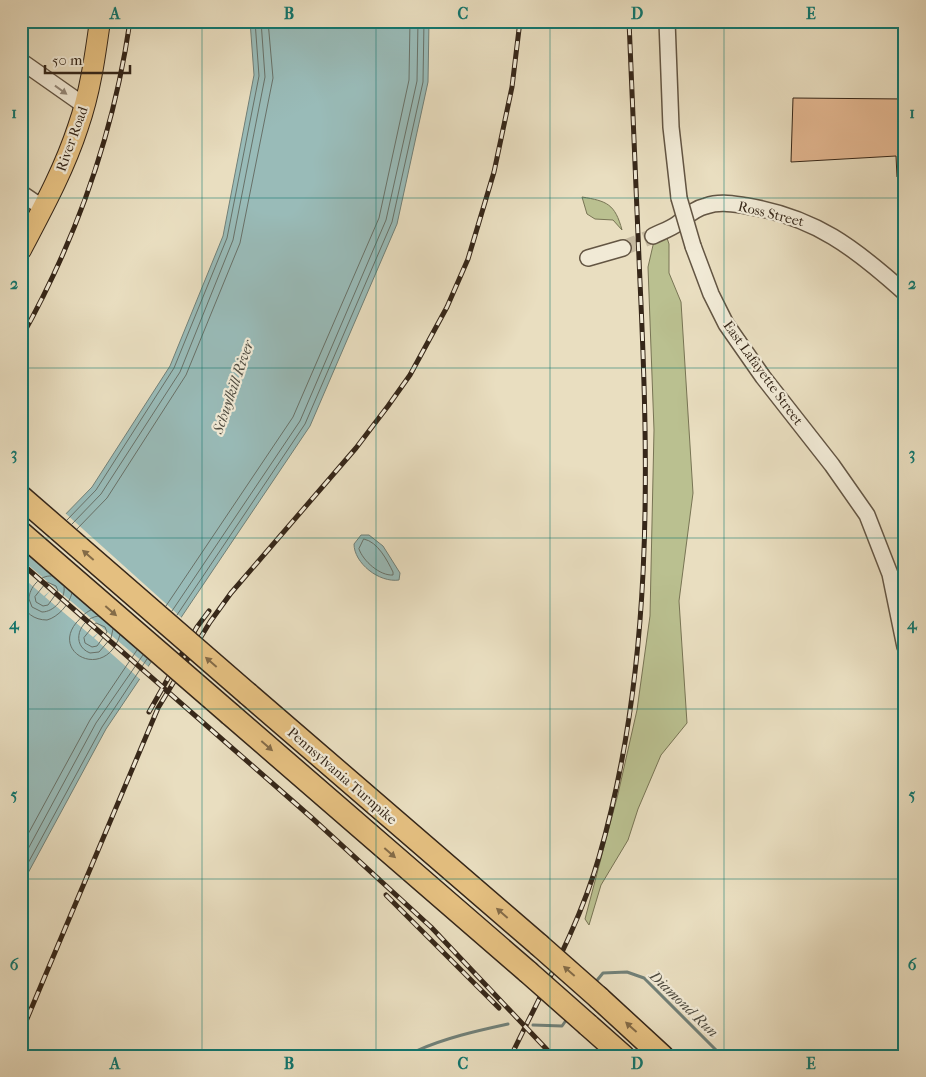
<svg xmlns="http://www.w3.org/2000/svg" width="926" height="1077" font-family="'IM FELL French Canon',serif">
<rect width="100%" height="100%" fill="#e9dec0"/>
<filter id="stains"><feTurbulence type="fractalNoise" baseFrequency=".004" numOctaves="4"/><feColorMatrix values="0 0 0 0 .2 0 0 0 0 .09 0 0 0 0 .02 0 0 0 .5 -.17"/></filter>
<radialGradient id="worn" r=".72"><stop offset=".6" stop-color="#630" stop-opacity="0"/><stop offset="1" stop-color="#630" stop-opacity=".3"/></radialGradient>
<g fill="#bac090" stroke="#787454">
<path d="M582,197c25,4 33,7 40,33l-9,-10 -18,-1 -8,-5z"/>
<path d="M666,235l3,9v29l12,29 12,191 -14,108 8,122 -26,32 -23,54 -10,31 -27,45 -12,40 -4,-6 33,-125 19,-84 13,-94 4,-186 -6,-163 6,-26z"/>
</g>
<g fill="#99bbb8" stroke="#718078">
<path d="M250,21h179l-1,61 -31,142 -87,202 -204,303 -85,157v-326l71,-73 78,-121 53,-130 31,-161z"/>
<path d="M361,535h8l14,11 17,27 -1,7c-20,3 -45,-17 -45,-36z"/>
</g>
<g fill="#e9dec0">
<path d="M64,512l119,107 -29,44 -127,-112z"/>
<path d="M21,559l129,109 -8,13 -48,-43 5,-6 -6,5 -48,-40 5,-6 -6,5 -23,-20z"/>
</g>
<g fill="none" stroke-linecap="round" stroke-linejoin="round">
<g stroke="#687168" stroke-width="1">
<path d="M67,520l29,-30 78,-122 53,-130 32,-162 -4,-55"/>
<path d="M72,524l29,-30 79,-122 53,-132 32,-163 -4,-56"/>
<path d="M77,529l30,-31 79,-123 54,-132 33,-165 -5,-57"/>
<path d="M364,539c14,3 23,21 29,33v3c-13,1 -30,-14 -34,-26z"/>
<path d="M51,576c-11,-1 -22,12 -22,23l3,8 10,5c12,0 24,-14 22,-25"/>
<path d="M47,582l9,4 2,5 -10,14 -5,1 -7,-4 -1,-5z"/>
<path d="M21,601c4,12 13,19 26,19 11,-3 22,-15 25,-27"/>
<path d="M166,606l127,-189 86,-199 30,-138 1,-59"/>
<path d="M91,610c-7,3 -10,8 -15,13 -25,31 30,58 44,12"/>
<path d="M172,611l128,-190 86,-201 31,-139 1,-60"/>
<path d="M177,615l128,-191 87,-202 31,-140 1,-61"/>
<path d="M98,616c-19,3 -28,29 -8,37l9,-1 12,-14 2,-9"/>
<path d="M96,623l9,4 2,5 -10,14 -5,1 -7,-4 -1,-5z"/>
<path d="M21,847l69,-127 47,-70"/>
<path d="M21,862l75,-139 47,-68"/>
<path d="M21,876l81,-149 45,-68"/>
</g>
<g stroke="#718078" stroke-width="3">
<path d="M594,984l9,-11 24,-1 17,6 78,78"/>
<path d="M533,1025l29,1 5,-7"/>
<path d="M414,1056l2,-5c29,-13 60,-20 92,-27"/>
</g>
</g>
<path fill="#e4b892" stroke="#362719" d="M793,98l112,1v77l-8,1 -1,-21 -105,6z"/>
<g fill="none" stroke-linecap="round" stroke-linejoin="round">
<path stroke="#c5b99f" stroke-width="15" stroke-dasharray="15 8" stroke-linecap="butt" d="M623,248l30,-12"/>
<g stroke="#635543" stroke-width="18">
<g id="minor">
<path d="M667,21l4,106 8,71"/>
<path d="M21,61l64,45"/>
<path d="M21,193l22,15"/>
<path d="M653,236c8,-4 17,-7 24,-12 10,-7 16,-15 29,-18 14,-5 27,-2 41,0 68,11 108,42 158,87"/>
<path d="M693,246l18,48 15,30 37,53 69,88 35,50 23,59 15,73"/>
<path d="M588,258l35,-10"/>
</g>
</g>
<g stroke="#362719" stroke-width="22">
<path id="major" d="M21,250c21,-40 43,-80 57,-123 12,-34 17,-70 22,-106"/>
</g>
<g stroke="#362719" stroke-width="25">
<g id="highway">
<path d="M248,694l291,251"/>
<path d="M230,714l298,258"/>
<path d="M599,998l63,58"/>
<path d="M588,1025l35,31"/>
</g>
</g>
<use href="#minor" stroke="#f1ead6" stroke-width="15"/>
<use href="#major" stroke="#e4bf80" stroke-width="20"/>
<use href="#highway" stroke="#e4bf80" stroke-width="22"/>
<g stroke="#362719" stroke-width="5">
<g id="rail">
<path d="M21,338c55,-98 93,-206 109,-317"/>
<path d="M21,563l291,255 119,109 122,129"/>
<path d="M149,712l48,-85 12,-16"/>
<path d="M386,895l113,113"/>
<path d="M21,1033l137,-325 52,-86 21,-29 125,-145 32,-42 22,-31 37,-68 21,-48 26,-87 18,-85 8,-66"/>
<path d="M511,1056c31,-65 68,-129 88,-199 54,-187 50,-384 41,-575 -4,-87 -7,-174 -11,-261"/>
</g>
</g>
<use href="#rail" stroke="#f1ead6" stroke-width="3" stroke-dasharray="9" stroke-linecap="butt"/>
<g stroke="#635543" stroke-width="18" stroke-linecap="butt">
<path id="minor-bridge" d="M679,198l14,48"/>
</g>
<g stroke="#362719" stroke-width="25" stroke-linecap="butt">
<g id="highway-bridge">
<path d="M21,497l227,197"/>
<path d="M21,533l209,181"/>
<path d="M539,945l60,53"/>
<path d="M528,972l60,53"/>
</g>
</g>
<use href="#minor-bridge" stroke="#f1ead6" stroke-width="15"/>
<use href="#highway-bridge" stroke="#e4bf80" stroke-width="22"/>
</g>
<defs><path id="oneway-solid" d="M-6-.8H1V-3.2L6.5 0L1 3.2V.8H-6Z" transform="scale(1.25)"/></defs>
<use fill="#948878" href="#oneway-solid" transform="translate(61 90) rotate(36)"/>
<g fill="#846b47">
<use href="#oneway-solid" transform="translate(88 555) rotate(-139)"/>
<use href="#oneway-solid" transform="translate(111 611) rotate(41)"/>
<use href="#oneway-solid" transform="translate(211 662) rotate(-139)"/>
<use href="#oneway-solid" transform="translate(267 746) rotate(41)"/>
<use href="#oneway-solid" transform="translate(390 853) rotate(41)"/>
<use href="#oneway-solid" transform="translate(502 913) rotate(-139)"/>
<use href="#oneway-solid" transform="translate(569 971) rotate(-139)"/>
<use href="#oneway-solid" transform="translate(631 1027) rotate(-138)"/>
</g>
<path fill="none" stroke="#0f766e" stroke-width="1" stroke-opacity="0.55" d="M202,21v1035M376,21v1035M550,21v1035M724,21v1035M21,198h884M21,368h884M21,538h884M21,709h884M21,879h884"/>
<g text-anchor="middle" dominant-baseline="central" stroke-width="4.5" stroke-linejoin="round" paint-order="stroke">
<g font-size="14" fill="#362719" stroke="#f1ead6">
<text transform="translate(72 139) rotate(-70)">River Road</text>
<text transform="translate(771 214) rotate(14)">Ross Street</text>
<text transform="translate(763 373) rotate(54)">East Lafayette Street</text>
<text transform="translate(342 776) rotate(41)">Pennsylvania Turnpike</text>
</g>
<g font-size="15" font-style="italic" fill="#4f4c41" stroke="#f1ead6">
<text transform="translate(233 387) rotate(-71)">Schuylkill River</text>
<text transform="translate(684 1004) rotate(44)">Diamond Run</text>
</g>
</g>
<rect width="926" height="1077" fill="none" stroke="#e9dec0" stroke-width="55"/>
<path d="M45 65v8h85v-8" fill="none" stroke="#362719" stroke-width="2.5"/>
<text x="52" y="65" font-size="15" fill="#362719" stroke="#f1ead6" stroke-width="4" paint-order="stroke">50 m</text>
<rect x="28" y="28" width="870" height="1022" fill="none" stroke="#0f766e" stroke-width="2"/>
<g font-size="16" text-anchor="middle" font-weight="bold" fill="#0f766e">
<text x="115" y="19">A</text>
<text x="289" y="19">B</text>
<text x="463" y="19">C</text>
<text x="637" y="19">D</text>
<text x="811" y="19">E</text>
<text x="14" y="118">1</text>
<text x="912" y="118">1</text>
<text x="14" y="289">2</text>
<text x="912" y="289">2</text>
<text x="14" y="459">3</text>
<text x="912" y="459">3</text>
<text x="14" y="629">4</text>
<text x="912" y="629">4</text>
<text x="14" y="800">5</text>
<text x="912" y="800">5</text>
<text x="14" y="970">6</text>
<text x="912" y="970">6</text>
<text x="115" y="1069">A</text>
<text x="289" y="1069">B</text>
<text x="463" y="1069">C</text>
<text x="637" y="1069">D</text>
<text x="811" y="1069">E</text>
</g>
<rect width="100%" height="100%" filter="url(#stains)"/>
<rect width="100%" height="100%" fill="url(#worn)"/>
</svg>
